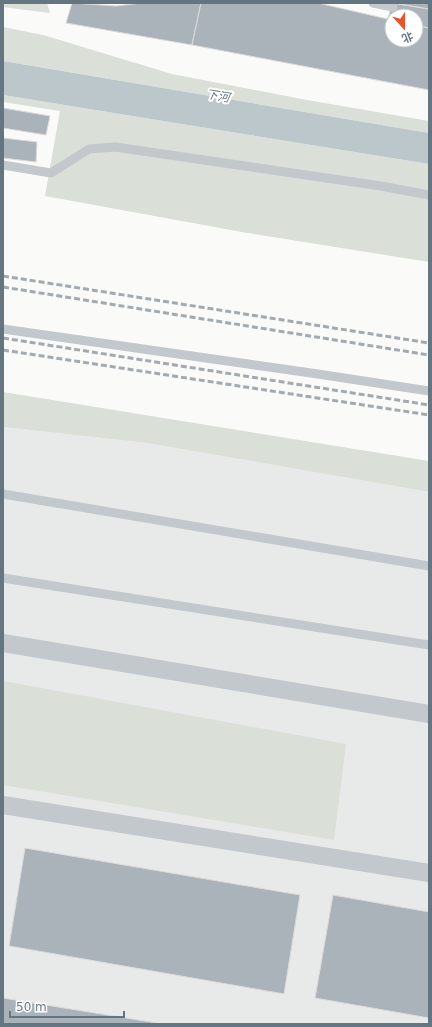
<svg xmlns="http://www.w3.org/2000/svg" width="432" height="1027" font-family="'DejaVu Sans','Noto Sans SC',sans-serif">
<rect width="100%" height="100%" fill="#fafaf8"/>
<path fill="#e8e9e9" d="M3,427l144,16 282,49v532h-426z"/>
<g fill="#dadfd7">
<path d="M3,3h44l3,10 -47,-6z"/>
<path d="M3,27l40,8 129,39 135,26 122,21v12l-426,-72z"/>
<path d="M3,95l426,69v98l-187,-30 -197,-36 15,-85 -57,-9z"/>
<path d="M3,392l426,69v31l-282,-49 -144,-16z"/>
<path d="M3,681l343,63 -12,96 -331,-55z"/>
</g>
<path fill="#bbc7cb" d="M3,61l426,72v31l-426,-69z"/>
<g fill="#aab3b9" stroke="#dcdcda">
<path d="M72,3l44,3 26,-3h59l-9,42 -126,-22z"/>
<path d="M201,3h117l74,17v20h24v-15l13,3v62l-237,-45z"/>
<path d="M392,3l37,6v19l-13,-3v-9h-24v4l-4,-1z"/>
<path d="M394,3h35v6z"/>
<path d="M3,108l47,8 -4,19 -43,-7z"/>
<path d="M3,138l34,4 -1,20 -33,-4z"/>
<path d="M25,848l275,47 -16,99 -275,-48z"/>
<path d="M333,895l96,17v106l-114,-20z"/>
<path d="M3,998l160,26h-160z"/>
</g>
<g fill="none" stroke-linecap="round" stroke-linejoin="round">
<g stroke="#c3c8cc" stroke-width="9">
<path d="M373,3l20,4"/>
<path d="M3,165l48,8 38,-24 26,-2 266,39 48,9"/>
<path d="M3,329l315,45 111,17"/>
<path d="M3,494l426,72"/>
<path d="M3,578l426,67"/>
</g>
<g stroke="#c3c8cc" stroke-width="18">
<path d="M3,643l426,71"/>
<path d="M3,805l426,68"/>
</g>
<g stroke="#a2aab0" stroke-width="3" stroke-dasharray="6 3" stroke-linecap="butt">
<path d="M3,276l426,67"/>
<path d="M3,287l426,68"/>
<path d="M3,338l426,67"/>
<path d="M3,350l426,65"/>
</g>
</g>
<g text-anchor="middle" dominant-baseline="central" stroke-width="4" stroke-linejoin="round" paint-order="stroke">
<g font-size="12" font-style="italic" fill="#60757c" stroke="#fff">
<text transform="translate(218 96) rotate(9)">下河</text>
</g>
</g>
<rect width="432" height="1027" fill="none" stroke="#657683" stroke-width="8"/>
<g transform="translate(404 28) rotate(159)"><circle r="19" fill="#ffffff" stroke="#c1c8cd"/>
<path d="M0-3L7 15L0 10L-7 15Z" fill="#e4572e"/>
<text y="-6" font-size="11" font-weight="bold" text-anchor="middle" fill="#657683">北</text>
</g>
<path d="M10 1011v6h114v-6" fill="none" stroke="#657683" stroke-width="2"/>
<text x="16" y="1011" font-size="12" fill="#657683" stroke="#ffffff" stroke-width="3" paint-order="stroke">50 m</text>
</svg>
